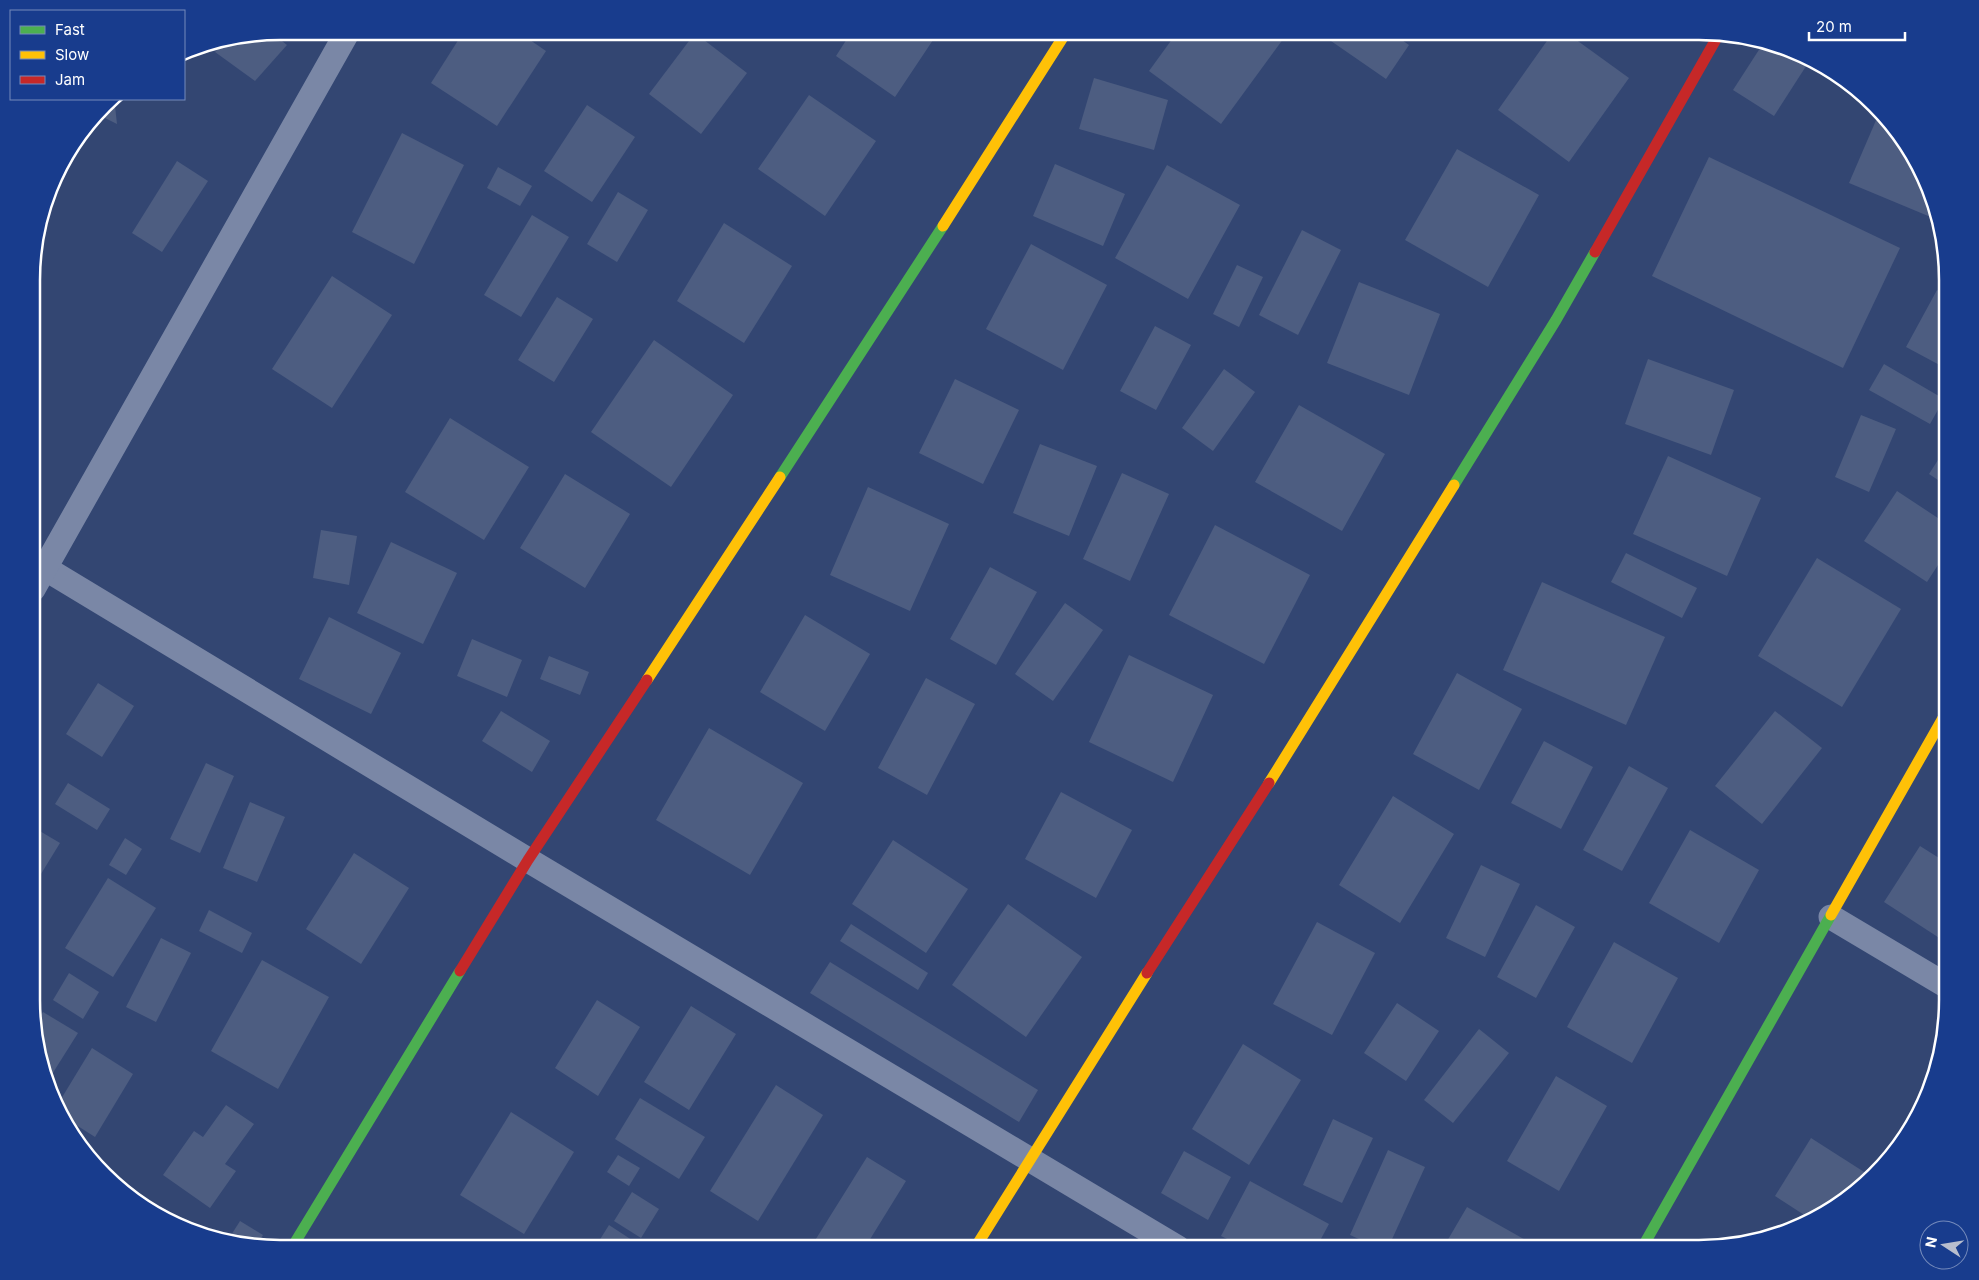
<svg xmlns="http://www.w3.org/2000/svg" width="1979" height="1280" font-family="Inter,sans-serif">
<rect width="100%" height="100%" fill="#334672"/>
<g fill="#4d5d81">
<path d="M464,31h53l29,20 -49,75 -66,-43z"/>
<path d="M852,31h87l-44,66 -59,-41z"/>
<path d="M1178,31h111l-68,93 -72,-53z"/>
<path d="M1338,31h51l20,14 -23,34 -55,-38z"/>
<path d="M1554,31h10l65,47 -60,84 -71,-52z"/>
<path d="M272,33l15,12 -32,36 -40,-29 8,-9z"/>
<path d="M695,33l52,40 -46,61 -52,-40z"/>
<path d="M1764,42l15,2 31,16 -36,56 -41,-26z"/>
<path d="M1094,78l74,22 -14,50 -75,-21z"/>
<path d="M809,95l67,46 -51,75 -67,-47z"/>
<path d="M111,99h7l-3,7 2,18 -18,-9z"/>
<path d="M587,105l48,32 -43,65 -48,-31z"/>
<path d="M1880,111l6,5 29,40 22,53 -4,9 -84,-35z"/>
<path d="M402,133l62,32 -50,99 -62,-32z"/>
<path d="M1457,149l82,46 -51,92 -83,-47z"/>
<path d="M1709,157l191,91 -57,120 -191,-92z"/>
<path d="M177,161l31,20 -46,71 -30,-19z"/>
<path d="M1055,164l70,30 -22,52 -70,-30z"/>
<path d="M1167,165l73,40 -52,94 -73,-41z"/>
<path d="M498,167l34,19 -12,20 -33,-18z"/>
<path d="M618,192l30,18 -31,52 -30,-18z"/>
<path d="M532,215l37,22 -48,80 -37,-22z"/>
<path d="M724,223l68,43 -48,77 -67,-42z"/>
<path d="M1302,230l39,20 -43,85 -39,-20z"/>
<path d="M1031,244l76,41 -44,85 -77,-41z"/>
<path d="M1237,265l26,12 -24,50 -26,-13z"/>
<path d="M332,276l60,39 -60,93 -60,-39z"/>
<path d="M1359,282l81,32 -31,81 -82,-32z"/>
<path d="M1937,290l10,6v73l-41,-22z"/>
<path d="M557,297l36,22 -39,63 -36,-22z"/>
<path d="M1155,326l36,19 -35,65 -36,-19z"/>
<path d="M654,340l79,55 -62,92 -80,-55z"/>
<path d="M1648,359l86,31 -23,65 -86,-31z"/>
<path d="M1884,364l60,35 -14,25 -61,-34z"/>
<path d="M1224,369l31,23 -42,59 -31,-23z"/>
<path d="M955,379l64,31 -36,74 -64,-31z"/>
<path d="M1299,405l86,49 -43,77 -87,-49z"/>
<path d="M1861,415l35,14 -27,63 -34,-15z"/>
<path d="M450,418l79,49 -45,73 -79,-48z"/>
<path d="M1040,444l57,22 -28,70 -56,-23z"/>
<path d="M1947,446v40l-18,-12z"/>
<path d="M1668,456l93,42 -34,78 -94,-42z"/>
<path d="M1122,473l47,21 -39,87 -47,-22z"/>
<path d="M565,474l65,40 -45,74 -65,-40z"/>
<path d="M868,487l81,37 -39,87 -80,-36z"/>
<path d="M1897,491l50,33v27l-20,31 -63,-41z"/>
<path d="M1215,525l95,50 -46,89 -95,-49z"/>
<path d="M321,530l36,6 -8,49 -36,-7z"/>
<path d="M391,542l66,31 -34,71 -66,-31z"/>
<path d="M1626,553l71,35 -15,30 -71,-36z"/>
<path d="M1817,558l84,51 -59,98 -84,-51z"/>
<path d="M990,567l47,25 -41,73 -46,-26z"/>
<path d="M1542,582l123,55 -39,88 -123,-55z"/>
<path d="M1065,603l38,27 -50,71 -38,-27z"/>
<path d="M805,615l65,39 -45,77 -65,-39z"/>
<path d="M329,617l72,36 -30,61 -72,-35z"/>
<path d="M472,639l50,21 -15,37 -50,-21z"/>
<path d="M1129,655l84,40 -40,87 -84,-40z"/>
<path d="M549,656l40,16 -9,23 -40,-16z"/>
<path d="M1457,673l65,36 -43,81 -66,-36z"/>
<path d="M926,678l49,26 -48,91 -49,-27z"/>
<path d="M98,683l36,23 -32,51 -36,-23z"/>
<path d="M501,711l49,30 -18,31 -50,-31z"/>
<path d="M1775,711l47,37 -60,76 -47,-38z"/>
<path d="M709,728l94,55 -53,92 -94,-55z"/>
<path d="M1544,741l49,26 -32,62 -50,-26z"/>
<path d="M206,763l28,13 -34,77 -30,-14z"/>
<path d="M1629,766l39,22 -46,83 -39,-21z"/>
<path d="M68,783l42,26 -13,21 -42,-26z"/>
<path d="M1061,792l71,38 -36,68 -71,-39z"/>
<path d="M1393,796l61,38 -54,89 -61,-38z"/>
<path d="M250,802l35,15 -28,65 -34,-14z"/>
<path d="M33,827l27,16 -27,44z"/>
<path d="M1690,830l69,40 -40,73 -70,-40z"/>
<path d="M125,838l17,11 -16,26 -17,-10z"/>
<path d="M893,840l75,49 -42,64 -74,-49z"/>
<path d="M1920,846l27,17v80l-63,-41z"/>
<path d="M354,853l55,35 -48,76 -55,-35z"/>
<path d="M1481,865l39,19 -35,73 -39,-19z"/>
<path d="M108,878l48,30 -43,69 -48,-29z"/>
<path d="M1008,904l74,53 -56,80 -74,-52z"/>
<path d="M1536,905l39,22 -39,71 -39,-21z"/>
<path d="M209,910l43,23 -10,20 -43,-22z"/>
<path d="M1317,922l58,31 -43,82 -59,-31z"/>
<path d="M851,924l77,49 -10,17 -78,-49z"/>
<path d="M161,938l30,15 -35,69 -30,-15z"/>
<path d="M1614,942l64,36 -46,85 -65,-36z"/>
<path d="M262,960l67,37 -51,92 -67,-38z"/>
<path d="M830,962l208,128 -19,32 -209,-129z"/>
<path d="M69,973l30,19 -16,27 -30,-19z"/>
<path d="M597,1000l43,27 -42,69 -43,-28z"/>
<path d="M1397,1003l42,28 -33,50 -42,-28z"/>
<path d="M691,1006l45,28 -47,76 -45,-28z"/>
<path d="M43,1012l35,21 -29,46 -16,-47v-4z"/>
<path d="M1479,1029l30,24 -56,70 -29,-23z"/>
<path d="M1243,1044l58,36 -52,85 -57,-36z"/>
<path d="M92,1048l41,26 -38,63 -33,-21 -4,-12z"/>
<path d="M1556,1076l51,30 -48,85 -52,-30z"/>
<path d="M776,1085l47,30 -65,106 -48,-30z"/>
<path d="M640,1098l65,39 -26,42 -64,-40z"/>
<path d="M226,1105l28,19 -29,40 11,7 -26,37 -47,-33 31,-44 9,6z"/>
<path d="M511,1112l63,40 -50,82 -64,-39z"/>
<path d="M1333,1119l40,19 -31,65 -39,-18z"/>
<path d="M1811,1138l61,39 -9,10 -40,29 -11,4 -37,-24z"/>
<path d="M1388,1150l37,17 -37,81h-9l-29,-13z"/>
<path d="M1184,1151l47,26 -23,43 -47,-27z"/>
<path d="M618,1155l22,13 -11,18 -22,-14z"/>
<path d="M867,1157l39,24 -42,68h-40l-10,-7z"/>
<path d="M1250,1181l79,43 -13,24h-71l-24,-12z"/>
<path d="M632,1192l27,17 -18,29 -27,-17z"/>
<path d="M1467,1207l64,36 -3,5h-85z"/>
<path d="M240,1221l23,14 -6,10 -29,-5z"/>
<path d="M609,1225l29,19 -3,5h-41z"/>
<path d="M440,1240l14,9h-20z"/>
<path d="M679,1242l10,7h-14z"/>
</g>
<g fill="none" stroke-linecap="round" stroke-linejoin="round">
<g stroke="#7a87a6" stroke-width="25">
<path d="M33,561l495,299 650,388"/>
<path d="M33,589l315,-558"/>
<path d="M1831,917l116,69"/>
</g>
<g stroke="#4caf50" stroke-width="11">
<path d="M780,477l163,-251"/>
<path d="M1454,485l102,-165 39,-68"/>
<path d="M1642,1248l189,-333"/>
<path d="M291,1249l169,-278"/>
</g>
<g stroke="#ffc107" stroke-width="11">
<path d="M943,226l124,-195"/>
<path d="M647,680l133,-203"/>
<path d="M1269,783l185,-298"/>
<path d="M1831,915l116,-204"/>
<path d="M975,1248l172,-275"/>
</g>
<g stroke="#c62828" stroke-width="11">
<path d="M1595,252l124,-218"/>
<path d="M460,971l68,-111 119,-180"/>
<path d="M1147,973l122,-190"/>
</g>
</g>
<path d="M0 0H1979V1280H0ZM280 40H1699A240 240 0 0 1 1939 280V1000A240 240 0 0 1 1699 1240H280A240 240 0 0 1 40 1000V280A240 240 0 0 1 280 40Z" fill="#183c8d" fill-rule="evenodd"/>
<path fill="none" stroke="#fff" stroke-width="2.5" d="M280 40H1699A240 240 0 0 1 1939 280V1000A240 240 0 0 1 1699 1240H280A240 240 0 0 1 40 1000V280A240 240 0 0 1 280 40Z"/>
<rect x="10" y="10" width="175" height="90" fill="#183c8d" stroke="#748abb"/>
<rect x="20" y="26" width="25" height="8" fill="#4caf50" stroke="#748abb"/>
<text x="55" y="35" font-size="15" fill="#ffffff">Fast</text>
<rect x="20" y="51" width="25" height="8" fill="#ffc107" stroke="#748abb"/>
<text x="55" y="60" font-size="15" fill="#ffffff">Slow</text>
<rect x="20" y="76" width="25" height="8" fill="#c62828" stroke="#748abb"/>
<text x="55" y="85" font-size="15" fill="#ffffff">Jam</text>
<g transform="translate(1944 1245) rotate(282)"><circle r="24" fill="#183c8d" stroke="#748abb"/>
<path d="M0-4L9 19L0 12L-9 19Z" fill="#b8bece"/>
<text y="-8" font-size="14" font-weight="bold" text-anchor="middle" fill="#ffffff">N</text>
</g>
<path d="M1809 32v8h96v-8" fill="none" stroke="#ffffff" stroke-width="2.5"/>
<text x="1816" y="32" font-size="15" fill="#ffffff" stroke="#183c8d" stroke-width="4" paint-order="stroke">20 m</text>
</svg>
